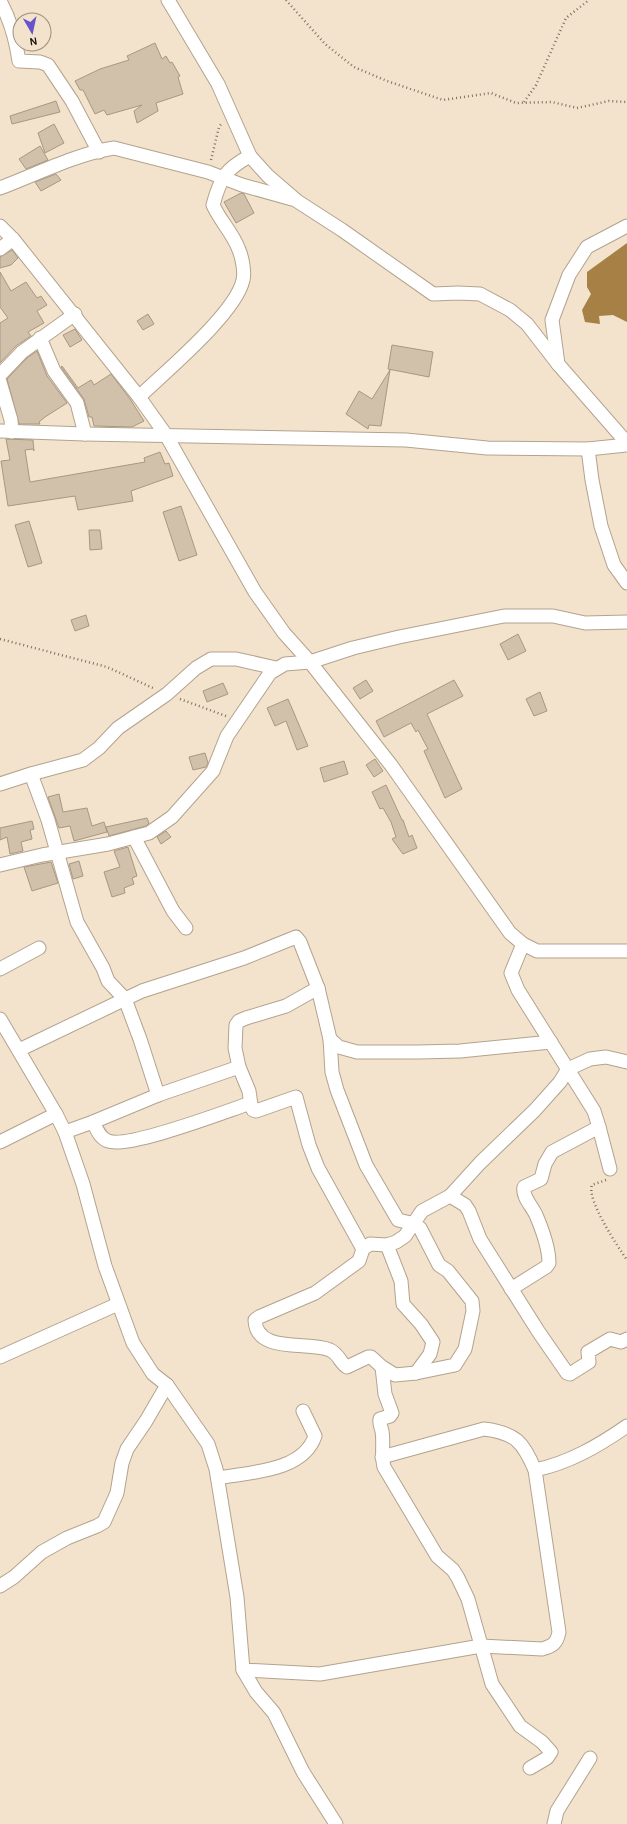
<svg xmlns="http://www.w3.org/2000/svg" width="627" height="1824" font-family="Karla,sans-serif">
<rect width="100%" height="100%" fill="#f3e3cc"/>
<path fill="#a68045" d="M627,243v79l-14,-7 -14,1 1,8 -15,-2 -3,-12 9,-16 -4,-7v-15z"/>
<g fill="#d1c1ab" stroke="#a79882">
<path d="M155,43l7,16 4,-3 4,7 2,-1 8,14 -2,1 5,17 -27,9 2,8 -21,12 -3,-12 8,-6 -35,10 -3,-5 -9,4 -12,-24h-3l-5,-9 25,-12 29,-9 -2,-4z"/>
<path d="M56,101l4,11 -48,12 -2,-8z"/>
<path d="M54,124l10,19 -19,10 -7,-20z"/>
<path d="M40,146l8,14 -22,9 -7,-10z"/>
<path d="M56,174l5,6 -20,11 -6,-9z"/>
<path d="M241,193l3,1 10,19 -18,10 -12,-21z"/>
<path d="M12,250l6,8 -7,7 -11,3v-11z"/>
<path d="M0,272l11,19 15,-9 11,16 4,-2 6,9 -10,6 7,12 -16,9 3,4 -15,10 -16,17v-40l8,-5 -8,-11z"/>
<path d="M148,314l6,10 -11,6 -6,-9z"/>
<path d="M75,329l7,11 -12,7 -7,-12z"/>
<path d="M392,345l41,7 -4,25 -41,-8z"/>
<path d="M37,351l10,25 20,27 -22,14 -6,5 1,2h-21l-12,-45 20,-21z"/>
<path d="M62,366l16,22 13,-8 3,5 17,-11 19,25 14,22 -12,6 -38,-1 -2,-9h-3l-5,-18 -23,-32z"/>
<path d="M390,370l-9,56 -12,-1 -1,4 -22,-15 13,-23 13,8z"/>
<path d="M6,439l27,1 1,11 -1,-2 -8,1 5,32 115,-20 -1,-4 16,-6 5,12 4,-1 4,13 -42,15 2,10 -55,9 -3,-14 -67,10 -7,-45 9,-1z"/>
<path d="M181,506l16,49 -18,6 -16,-49z"/>
<path d="M29,521l13,42 -14,4 -13,-42z"/>
<path d="M89,530h11l2,19 -12,1z"/>
<path d="M86,615l3,11 -14,5 -4,-11z"/>
<path d="M518,634l8,17 -18,9 -8,-16z"/>
<path d="M366,680l7,11 -13,8 -7,-11z"/>
<path d="M454,680l9,16 -36,18 35,75 -17,9 -21,-47 4,-2 -10,-19 -2,2 -5,-9 -27,14 -8,-16z"/>
<path d="M223,683l5,11 -21,8 -4,-11z"/>
<path d="M540,692l7,19 -13,5 -8,-17z"/>
<path d="M288,699l20,47 -11,4 -11,-29 -11,5 -8,-18z"/>
<path d="M205,753l3,10 -2,4 -13,3 -4,-13z"/>
<path d="M375,759l8,12 -9,6 -8,-12z"/>
<path d="M344,761l4,13 -24,8 -4,-14z"/>
<path d="M386,785l16,35h1l6,17 3,-2 5,13 -14,6 -11,-15 4,-2 -5,-15 -8,-14 -3,1 -8,-17z"/>
<path d="M59,794l4,18 24,-4 5,18 12,-4 3,10 -33,9 -4,-15 -11,2 -11,-31z"/>
<path d="M147,818l2,5 -3,3 -37,10 -3,-9z"/>
<path d="M32,821l2,8 -4,1 2,9 -11,3 2,9 -13,3 -3,-17 -7,3v-12z"/>
<path d="M166,831l5,6 -10,7 -4,-7z"/>
<path d="M128,847l9,29 -5,2 2,6 -10,4 1,5 -13,4 -8,-25 16,-5 -6,-16z"/>
<path d="M79,861l4,15 -10,3 -4,-15z"/>
<path d="M51,862l7,21 -26,8 -8,-24z"/>
</g>
<g fill="none" stroke-linecap="round" stroke-linejoin="round">
<g stroke="#b3a38e" stroke-width="15">
<g id="minor">
<path d="M168,0l50,84 32,72 18,20 29,25 45,29 91,64 25,-1 22,1 30,16 17,14 31,40"/>
<path d="M0,1c10,18 16,39 19,60l21,1 8,3 24,36 27,51"/>
<path d="M0,188c37,-14 76,-34 114,-40l94,24 34,13 50,14"/>
<path d="M0,226l13,13 126,158 27,38 89,157 29,41 26,29 81,103 119,168 13,11 14,7h90"/>
<path d="M627,226l-40,21 -18,28 -17,45 6,44 69,79"/>
<path d="M0,249l13,-10"/>
<path d="M40,338l14,33 23,32 8,31"/>
<path d="M0,375l22,-23 53,-38"/>
<path d="M0,382l11,38 1,12"/>
<path d="M139,397c27,-26 97,-84 104,-117 2,-8 -1,-23 -4,-30 -6,-17 -19,-29 -26,-45 7,-26 12,-36 37,-49"/>
<path d="M0,431l85,3 321,6 81,8 101,1 39,-4"/>
<path d="M588,449l4,31 9,46 13,39 13,18"/>
<path d="M31,774l17,46 29,102 26,46 5,13 17,18 15,40 18,56"/>
<path d="M0,784l31,-10 52,-14 16,-12 19,-20 49,-34 29,-26 15,-9h25l40,9"/>
<path d="M134,837l39,74 13,17"/>
<path d="M0,865l42,-10 66,-11 41,-11 23,-16 41,-46 14,-35 43,-63 15,-9 25,-2 43,-14 46,-11 105,-21h49l32,7 42,-1"/>
<path d="M0,969l39,-21"/>
<path d="M0,1019l56,95 9,18 18,52 22,82 28,77 20,31 14,11 -21,36 -19,28 -5,14 -5,30 -13,29 -7,4 -30,12 -25,14 -28,25 -14,9"/>
<path d="M330,1039l2,33 5,18 29,75 32,55 17,4 5,4 19,37 9,6 24,30 1,10 -8,38 -10,16 -39,8 -21,2 -13,-8 -11,-10h-3l-21,10c-7,-4 -8,-13 -17,-17 -22,-9 -74,4 -75,-30l4,-3 56,-24 44,-32 4,-12 7,-5 17,1 9,-3 9,-6 17,-25 28,-15 15,9 4,6 11,28 58,92 29,42 3,1 19,-12 -1,-10 22,-13 11,3 6,-3"/>
<path d="M19,1050l123,-59 102,-33 52,-21 4,5 18,46 12,51 9,8 18,5h61l42,-1 91,-9"/>
<path d="M251,1105l-2,-14 -10,-24 -4,-19 1,-23 3,-4 7,-3 40,-12 32,-18"/>
<path d="M93,1122l65,-27 81,-28"/>
<path d="M599,1127l11,42"/>
<path d="M65,1132l28,-10c4,8 7,16 15,19 20,8 116,-29 140,-37l3,1 2,5 3,1 40,-14 13,48 9,23 45,81"/>
<path d="M0,1142l56,-28"/>
<path d="M450,1196l30,-33 55,-53 25,-28 8,-13 22,-10 16,-2 21,5"/>
<path d="M387,1245l14,36 2,23 18,20 12,18 -3,12 -14,19"/>
<path d="M511,1289l35,-22 3,-4c0,-15 -7,-34 -13,-48 -4,-9 -14,-18 -12,-28l17,-8 4,-15 7,-12 47,-25 -5,-16 -76,-121 -7,-17 12,-29"/>
<path d="M0,1357l118,-53"/>
<path d="M382,1367l3,27 7,19 -2,3 -10,3c-1,4 1,8 2,12 2,12 -1,24 2,36l53,89 16,14 5,8 10,21 24,85 28,42 22,16 9,10 -4,6 -17,10"/>
<path d="M167,1385l41,59 8,25 21,128 6,73 77,4 161,-28 61,3c11,-3 15,-6 17,-17l-24,-162c-12,-28 -19,-37 -51,-41l-102,28"/>
<path d="M535,1470c34,-7 63,-24 92,-44"/>
<path d="M218,1478c31,-6 85,-6 97,-42l-12,-25"/>
<path d="M243,1670l13,22 18,21 29,59 33,52"/>
<path d="M554,1824l3,-13 33,-53"/>
</g>
</g>
<g stroke="#7c7162" stroke-width="2.5" stroke-dasharray="1 3" stroke-linecap="butt">
<path d="M286,0l39,44 29,23 33,14 56,19 48,-7 25,10 36,-1 25,6 32,-7 18,1"/>
<path d="M524,102l12,-17 30,-67 23,-18"/>
<path d="M211,160l8,-33 3,-4"/>
<path d="M0,639l107,28 46,21"/>
<path d="M180,699l46,17"/>
<path d="M606,1180l-14,5c-6,14 26,62 35,75"/>
</g>
<use href="#minor" stroke="#fff" stroke-width="13"/>
</g>
<g transform="translate(32 32) rotate(171)"><circle r="19" fill="#f3e3cc" stroke="#9b8f7e"/>
<path d="M0-3L7 15L0 10L-7 15Z" fill="#6753cc"/>
<text y="-6" font-size="11" font-weight="bold" text-anchor="middle" fill="#161008">N</text>
</g>
</svg>
